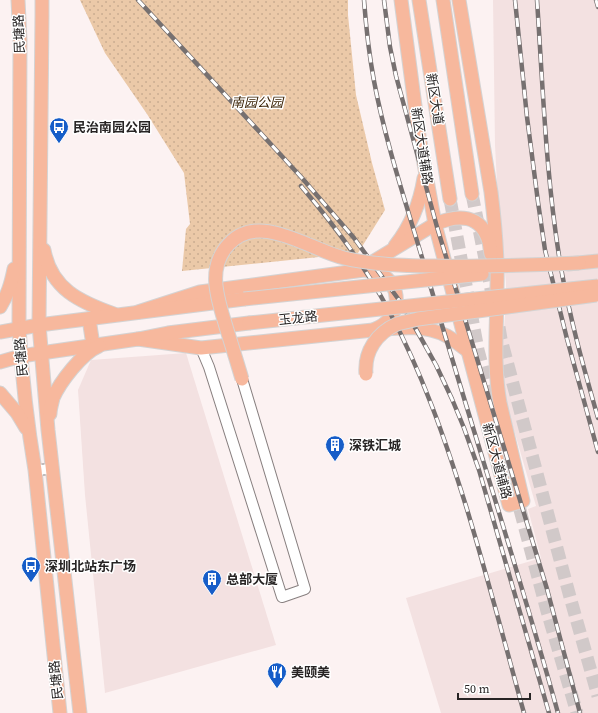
<svg xmlns="http://www.w3.org/2000/svg" width="598" height="713" font-family="'Source Serif 4','Noto Sans SC',serif">
<defs>
<pattern id="park-dots" width="8" height="8" patternUnits="userSpaceOnUse"><rect width="8" height="8" fill="#ebc9a8"/><path d="M2 2h.1M6 6h.1" fill="none" stroke="#caac90" stroke-width="1.8" stroke-linecap="round"/></pattern>
</defs>
<rect width="100%" height="100%" fill="#fcf2f2"/>
<g fill="#f3e1e1">
<path d="M493,0h105v713h-157l-35,-115 135,-40 -13,-49 8,-3 -36,-124 6,-80v-19l-8,-81 -3,-57z"/>
<path d="M186,353l90,292 -171,48 -20,-198 -7,-105 13,-30z"/>
</g>
<path fill="url(#park-dots)" d="M80,0h268v15l8,80 16,68 13,47 -27,43 -176,18 4,-42 4,-5 -6,-51 -37,-59 -42,-61z"/>
<g fill="none" stroke-linecap="round" stroke-linejoin="round">
<g stroke="#d1c9c9" stroke-width="13" stroke-dasharray="13 6" stroke-linecap="butt">
<path d="M472,194l22,110"/>
<path d="M450,199l28,151 31,118"/>
<path d="M499,327l2,12 69,258 28,99"/>
<path d="M515,491l32,120 30,102"/>
</g>
<g stroke="#877f7f" stroke-width="12">
<g id="minor">
<path d="M201,348l8,19 73,230 23,-8 -63,-210"/>
<path d="M35,470l17,-1"/>
</g>
</g>
<g stroke="#d4d3d3" stroke-width="15">
<g id="major">
<path d="M18,0l2,40 -1,288c3,48 8,95 16,142l25,243"/>
<path d="M42,0v15l-3,310 9,105 32,283"/>
<path d="M401,0l18,136 16,88 33,127 41,154 14,-4 -23,-98c-7,-38 -3,-77 -3,-116 1,-32 -2,-63 -6,-95l-32,-192"/>
<path d="M419,0l31,199"/>
<path d="M443,0l29,194"/>
<path d="M395,246c15,-19 25,-43 29,-68"/>
<path d="M44,250c7,39 36,52 70,64"/>
<path d="M568,264l30,-3"/>
<path d="M366,266l69,-42c23,-10 46,-10 54,18 1,4 1,8 2,12"/>
<path d="M0,307c8,-13 11,-23 14,-38"/>
<path d="M138,312l62,-20 164,-22c5,1 10,1 15,3 26,13 21,47 -4,56"/>
<path d="M89,319l4,26"/>
<path d="M0,332l39,-7 205,-26"/>
<path d="M138,339l63,9 172,-18c24,-2 51,-6 74,6 7,4 14,10 21,15"/>
<path d="M0,362l21,-6 20,-3 97,-14 30,-6 81,-10"/>
<path d="M0,393l17,20 9,15"/>
<path d="M50,414c0,-5 2,-11 3,-16 7,-16 29,-45 46,-52"/>
</g>
</g>
<use href="#minor" stroke="#fff" stroke-width="10"/>
<use href="#major" stroke="#f7b89d" stroke-width="13"/>
<g stroke="#767070" stroke-width="4.5">
<g id="rail">
<path d="M138,0l164,178 52,60 45,62 18,31 19,34 16,34 12,29 15,42 70,243"/>
<path d="M364,0c2,27 5,54 10,81 12,64 34,128 52,190 43,148 91,294 132,442"/>
<path d="M384,0l6,47 6,29 41,151 110,362 33,124"/>
<path d="M515,0l12,117 11,85 7,48 22,89 31,113"/>
<path d="M537,0c6,89 9,180 24,268 9,51 23,101 37,150"/>
<path d="M596,0l2,7"/>
<path d="M301,186c33,39 63,78 87,123 34,63 57,130 78,197 21,69 39,138 58,207"/>
</g>
</g>
<use href="#rail" stroke="#fff" stroke-width="3" stroke-dasharray="9" stroke-linecap="butt"/>
<g stroke="#d4d3d3" stroke-width="15" stroke-linecap="butt">
<g id="major-bridge">
<path d="M244,299l238,-25"/>
<path d="M249,323l349,-37"/>
<path d="M366,374c-2,-23 11,-41 31,-50 6,-2 14,-3 21,-5l178,-24"/>
<path d="M242,379c-5,-17 -10,-33 -15,-49 -8,-28 -22,-61 2,-86 30,-33 81,6 115,14 29,7 60,8 90,8 49,1 97,-1 145,-3"/>
</g>
</g>
<use href="#major-bridge" stroke="#f7b89d" stroke-width="13"/>
</g>
<defs>
<g id="bus-pin" transform="scale(1)"><path d="M0 17L-7.5 6A9.5 9.5 0 1 1 7.5 6Z" fill="#165dc8" stroke="#fff"/><path d="M-5-6H5V4H4V6H2V4H-2V6H-4V4H-5ZM-3.5-4V0h7V-4ZM-3.5 1.2v1.5H-2V1.2ZM2 1.2v1.5H3.5V1.2Z" fill="#fff"/></g>
<g id="building-pin" transform="scale(1)"><path d="M0 17L-7.5 6A9.5 9.5 0 1 1 7.5 6Z" fill="#165dc8" stroke="#fff"/><path d="M-4-6H4V6H1V3H-1V6H-4ZM-2.5-4.3h1.7v1.8h-1.7ZM.8-4.3h1.7v1.8H.8ZM-2.5-1h1.7V.8h-1.7ZM.8-1h1.7V.8H.8Z" fill="#fff"/></g>
<g id="restaurant-pin" transform="scale(1)"><path d="M0 17L-7.5 6A9.5 9.5 0 1 1 7.5 6Z" fill="#165dc8" stroke="#fff"/><path d="M-5-6h1v4h1v-4h1v4h1v-4h1v5L-1.5 .5V6h-2V.5L-5-1ZM5-6V6H3V1.5H1.5Q1.5-4 5-6Z" fill="#fff"/></g>
</defs>
<g fill-rule="evenodd">
<use href="#bus-pin" x="59" y="127"/>
<use href="#building-pin" x="335" y="445"/>
<use href="#bus-pin" x="31" y="566"/>
<use href="#building-pin" x="212" y="579"/>
<use href="#restaurant-pin" x="277" y="672"/>
</g>
<g text-anchor="middle" dominant-baseline="central" stroke-width="3" stroke-linejoin="round" paint-order="stroke">
<g font-size="13" fill="#272424" stroke="#fff">
<text transform="translate(19 34) rotate(-92)">民塘路</text>
<text transform="translate(435 99) rotate(81)">新区大道</text>
<text transform="translate(422 146) rotate(81)">新区大道辅路</text>
<text transform="translate(298 318) rotate(-6)">玉龙路</text>
<text transform="translate(21 357) rotate(-95)">民塘路</text>
<text transform="translate(497 461) rotate(75)">新区大道辅路</text>
<text transform="translate(56 680) rotate(-96)">民塘路</text>
</g>
<g font-size="13" font-style="italic" fill="#3c2407" stroke="#fff">
<text x="257" y="102">南园公园</text>
</g>
<g font-size="13" font-weight="bold" fill="#272424" stroke="#fff" text-anchor="start">
<text x="73" y="127">民治南园公园</text>
<text x="349" y="445">深铁汇城</text>
<text x="45" y="566">深圳北站东广场</text>
<text x="226" y="579">总部大厦</text>
<text x="291" y="672">美颐美</text>
</g>
</g>
<path d="M458 693v6h72v-6" fill="none" stroke="#272424" stroke-width="2"/>
<text x="464" y="693" font-size="12" fill="#272424" stroke="#ffffff" stroke-width="3" paint-order="stroke">50 m</text>
</svg>
